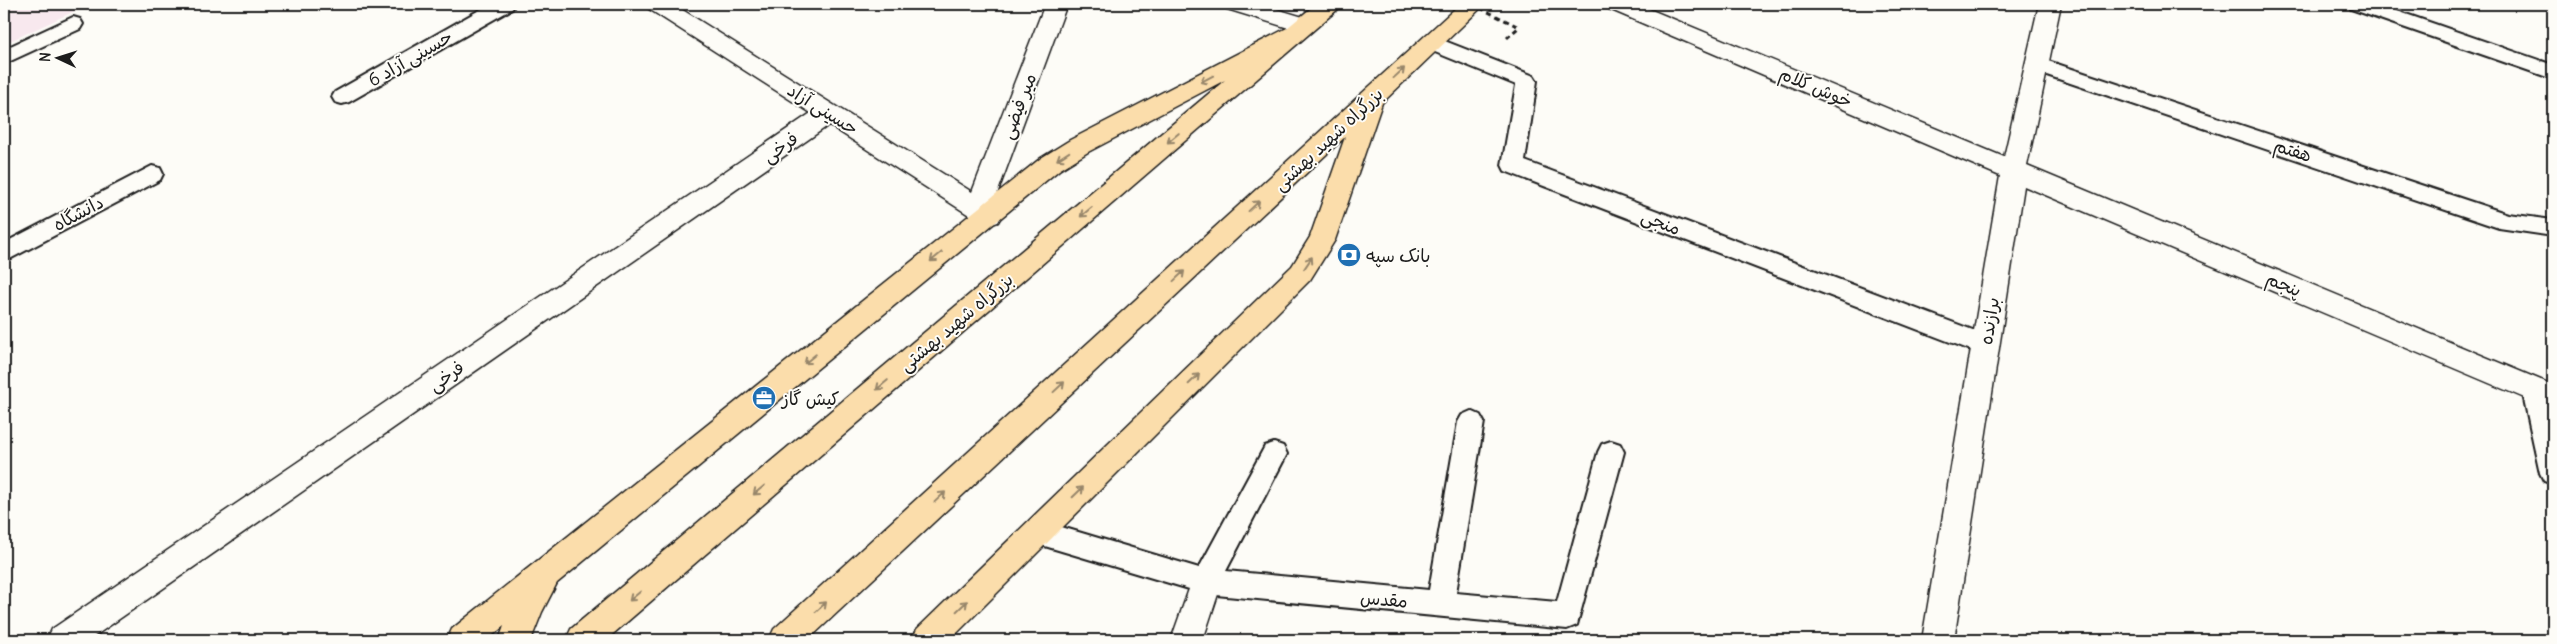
<svg xmlns="http://www.w3.org/2000/svg" width="2557" height="644" font-family="Delius,'Playpen Sans Arabic',sans-serif">
<rect width="100%" height="100%" fill="#fdfcf7"/>
<filter id="ink" filterUnits="userSpaceOnUse"><feTurbulence type="fractalNoise" baseFrequency=".02" numOctaves="2"/><feDisplacementMap in="SourceGraphic" scale="10" xChannelSelector="R" yChannelSelector="G"/><feConvolveMatrix kernelMatrix="1 2 1 2 8 2 1 2 1" color-interpolation-filters="sRGB"/></filter>
<g filter="url(#ink)">
<path fill="#f8e8ee" d="M4,4h86l-86,40z"/>
<g fill="none" stroke-linecap="round" stroke-linejoin="round">
<g stroke="#1c1c1c" stroke-width="4">
<g id="service">
<path d="M490,4h25l-3,5 -163,93 -7,2 -7,-2 -3,-5 3,-5z"/>
<path d="M2348,4h29l176,61v14l-202,-70z"/>
<path d="M73,17l7,2 3,5 -3,5 -76,35v-15z"/>
<path d="M1432,36l102,40 3,5 -12,80 469,177 3,7 -3,7 -9,3 -9,-3 -471,-181 -3,-6 14,-80 -91,-37 -3,-5 3,-5z"/>
<path d="M2036,57l472,157 45,6v16l-54,-8 -470,-159 -3,-5 3,-5z"/>
<path d="M152,166l8,2 3,6 -3,6 -156,82v-19z"/>
<path d="M2534,380l9,3c14,29 12,69 10,101l-9,-3 -4,-8 -18,-83 3,-7z"/>
<path d="M1471,411l9,4 4,7 -28,171 101,9 41,-150 4,-8 9,-3 9,3 4,8 -47,173 -10,4 -361,-35 -168,-50 -9,-4 -4,-8 4,-8 9,-4 161,48 66,-122 9,-3 9,3 4,8 -61,117 203,19 29,-168 4,-7z"/>
</g>
</g>
<g stroke="#1c1c1c" stroke-width="3">
<g id="minor">
<path d="M646,4h27l299,188 73,-188h22l-74,201 9,10 -4,7 -9,3 -9,-3 -151,-97 -740,515h-42l5,-11 759,-516 -162,-104z"/>
<path d="M1224,4h36l53,16 4,5 -4,5 -8,3 -78,-24z"/>
<path d="M1606,4h31l367,153 35,-153h22l-34,162 526,219v25l-529,-224 -70,454h-32l78,-464 -391,-167z"/>
<path d="M1206,568l11,4 5,10 -19,58h-32l24,-68z"/>
</g>
</g>
<g stroke="#1c1c1c" stroke-width="3">
<g id="trunk">
<path d="M1316,4h25l-3,5 -732,631h-40l5,-11 654,-549 -137,72 -29,18 -502,413 -15,29 -11,28h-32l5,-14 -17,14h-40l5,-11 589,-471 29,-18 217,-112z"/>
<path d="M1460,4h25l-103,99 -47,137 -25,40 -360,360h-38l5,-11 375,-363 18,-29 35,-100 -537,503h-39l5,-11z"/>
</g>
</g>
<path stroke="#1c1c1c" stroke-width="3" stroke-dasharray="5 4" stroke-linecap="butt" d="M1507,38l12,-11"/>
<use href="#service" fill="#fdfcf7" fill-rule="evenodd"/>
<use href="#minor" fill="#fdfcf7" fill-rule="evenodd"/>
<use href="#trunk" fill="#fbddab" fill-rule="evenodd"/>
<path stroke="#1c1c1c" stroke-width="3" stroke-dasharray="5 4" stroke-linecap="butt" d="M1472,4l47,23"/>
</g>
<defs><path id="oneway-shaft" d="M-6 0H5M1.5-3L5.5 0L1.5 3" fill="none" stroke-width="1.6" stroke-linecap="round" stroke-linejoin="round" transform="scale(1.25)"/></defs>
<g stroke="#97866b">
<use href="#oneway-shaft" transform="translate(1399 73) rotate(-43)"/>
<use href="#oneway-shaft" transform="translate(1207 79) rotate(152)"/>
<use href="#oneway-shaft" transform="translate(1173 138) rotate(140)"/>
<use href="#oneway-shaft" transform="translate(1063 156) rotate(147)"/>
<use href="#oneway-shaft" transform="translate(1254 206) rotate(-43)"/>
<use href="#oneway-shaft" transform="translate(1086 212) rotate(140)"/>
<use href="#oneway-shaft" transform="translate(936 257) rotate(141)"/>
<use href="#oneway-shaft" transform="translate(1308 263) rotate(-56)"/>
<use href="#oneway-shaft" transform="translate(1179 276) rotate(-43)"/>
<use href="#oneway-shaft" transform="translate(810 359) rotate(141)"/>
<use href="#oneway-shaft" transform="translate(1194 379) rotate(-44)"/>
<use href="#oneway-shaft" transform="translate(882 385) rotate(140)"/>
<use href="#oneway-shaft" transform="translate(1059 387) rotate(-43)"/>
<use href="#oneway-shaft" transform="translate(759 490) rotate(140)"/>
<use href="#oneway-shaft" transform="translate(1078 492) rotate(-44)"/>
<use href="#oneway-shaft" transform="translate(940 497) rotate(-43)"/>
<use href="#oneway-shaft" transform="translate(635 596) rotate(140)"/>
<use href="#oneway-shaft" transform="translate(962 606) rotate(-44)"/>
<use href="#oneway-shaft" transform="translate(821 607) rotate(-43)"/>
</g>
</g>
<defs>
<g id="bank-disc" transform="scale(1.25)"><circle r="9.5" fill="#1f6fb2" stroke="#fdfcf7"/><path d="M-6-4H6V4H-6ZM0-2.3a2.3 2.3 0 1 0 0 4.6a2.3 2.3 0 1 0 0-4.6Z" fill="#fff"/></g>
<g id="office-disc" transform="scale(1.25)"><circle r="9.5" fill="#1f6fb2" stroke="#fdfcf7"/><path d="M-6-3h4V-5.5h4V-3h4V5H-6ZM-1-4.5V-3h2v-1.5ZM-6 0V1H6V0Z" fill="#fff"/></g>
</defs>
<g fill-rule="evenodd">
<use href="#bank-disc" x="1349" y="255"/>
<use href="#office-disc" x="764" y="398"/>
</g>
<g text-anchor="middle" dominant-baseline="central" stroke-width="4" stroke-linejoin="round" paint-order="stroke">
<g font-size="18" fill="#1c1c1c" stroke="#fdfcf7">
<text transform="translate(410 58) rotate(-30)">حسینی آزاد 6</text>
<text transform="translate(1816 87) rotate(23)">خوش کلام</text>
<text transform="translate(1018 106) rotate(-69)">میر فیضی</text>
<text transform="translate(823 109) rotate(32)">حسینی آزاد</text>
<text transform="translate(1328 139) rotate(-43)">بزرگراه شهید بهشتی</text>
<text transform="translate(780 147) rotate(-35)">فرخی</text>
<text transform="translate(2293 150) rotate(18)">هفتم</text>
<text transform="translate(78 213) rotate(-28)">دانشگاه</text>
<text transform="translate(1661 222) rotate(21)">منجی</text>
<text transform="translate(2284 284) rotate(23)">پنجم</text>
<text transform="translate(1989 321) rotate(-81)">برازنده</text>
<text transform="translate(956 322) rotate(-40)">بزرگراه شهید بهشتی</text>
<text transform="translate(446 376) rotate(-35)">فرخی</text>
<text transform="translate(1384 599) rotate(5)">مقدس</text>
</g>
<g font-size="18" fill="#1c1c1c" stroke="#fdfcf7" text-anchor="start">
<text x="1366" y="255">بانک سپه</text>
<text x="782" y="398">كيش گاز</text>
</g>
</g>
<rect width="2557" height="644" fill="none" stroke="#fdfcf7" stroke-width="20"/>
<rect x="10" y="10" width="2537" height="624" fill="none" stroke="#1c1c1c" stroke-width="2" filter="url(#ink)"/>
<g transform="translate(58 58) rotate(274)" stroke="#fdfcf7" stroke-width="4" paint-order="stroke">
<path d="M0-4L9 19L0 12L-9 19Z" fill="#1c1c1c"/>
<text y="-8" font-size="14" font-weight="bold" text-anchor="middle" fill="#1c1c1c">N</text>
</g>
</svg>
